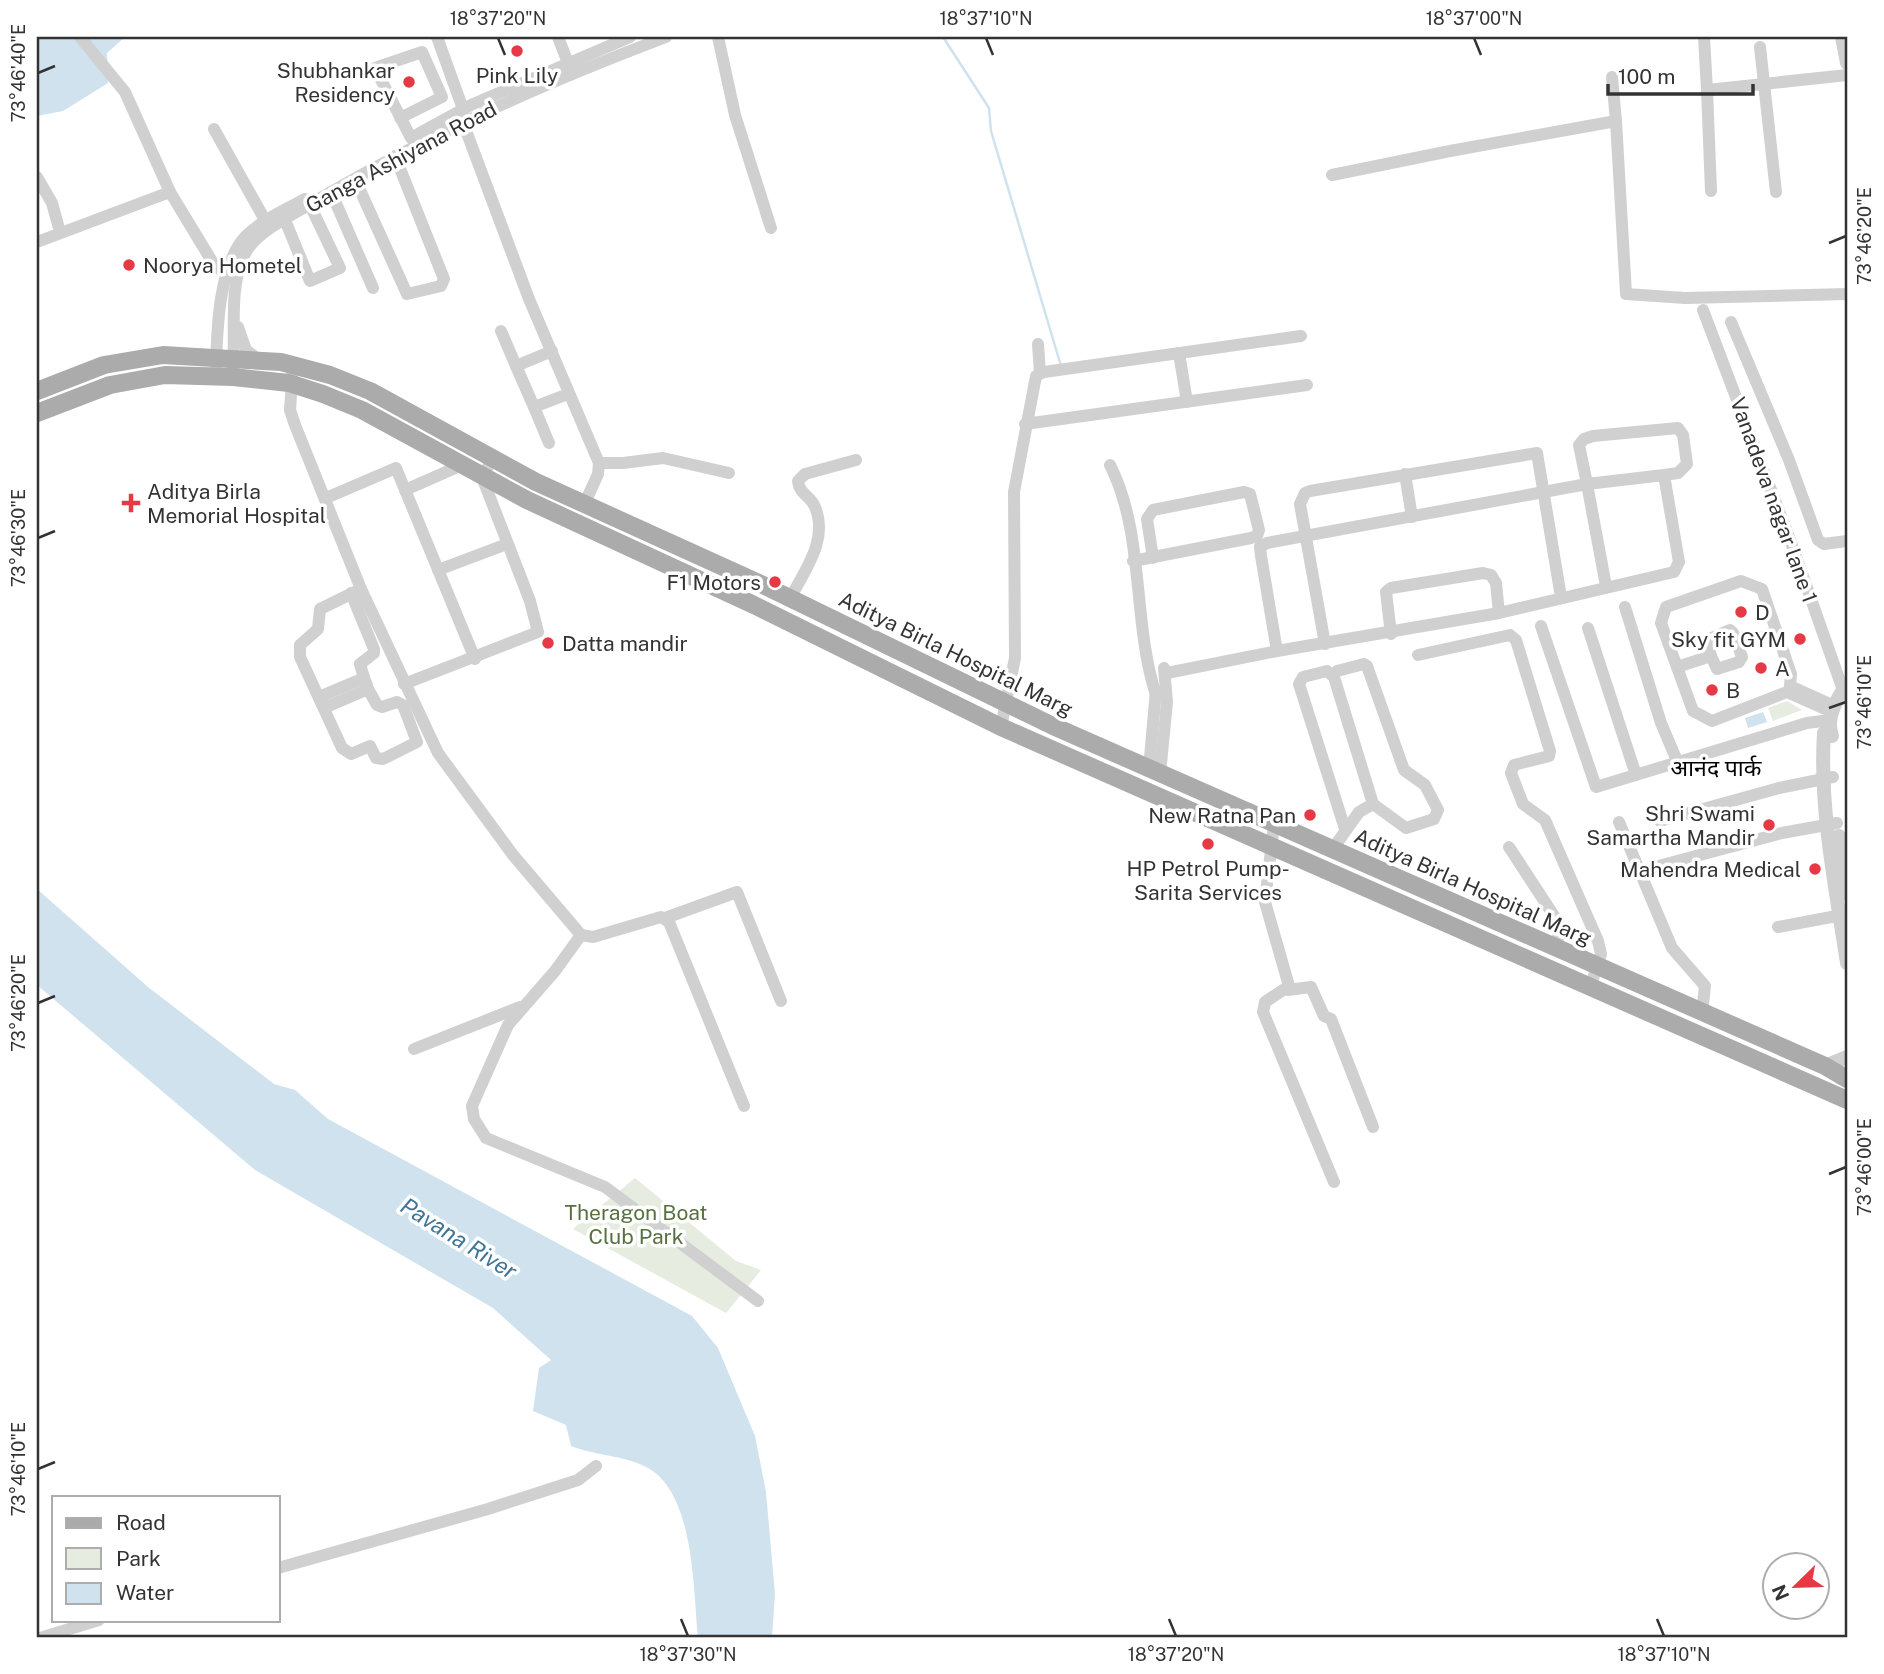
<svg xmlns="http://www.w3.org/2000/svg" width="1884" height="1674" font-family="'Public Sans','Noto Sans Devanagari',sans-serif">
<rect width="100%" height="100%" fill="#fff"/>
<g fill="#e6ecdf">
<path d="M1787,701l15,9 -29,11 -5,-13z"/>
<path d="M635,1178l101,83 25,9 -35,43 -153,-84z"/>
</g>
<g fill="#cfe2ee">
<path d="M37,37h88l-18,16 1,30 -45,28 -26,5z"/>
<path d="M1763,712l4,10 -19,6 -3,-10z"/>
<path d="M37,889l111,98 126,97 21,6 33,29 364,197 26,32 37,88 11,56 9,102 -3,43h-74c-5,-46 -3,-143 -50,-169 -23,-13 -52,-12 -77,-22l-5,-21 -33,-14 6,-43 12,-8 -58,-52 -238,-138 -218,-185z"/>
</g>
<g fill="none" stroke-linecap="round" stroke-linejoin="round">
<path stroke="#cfe2ee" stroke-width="2.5" d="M943,37l46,71 2,23 70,235"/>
<g stroke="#d0d0d0" stroke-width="12">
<path d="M80,37l45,55 45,100 43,71 17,15"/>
<path d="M437,37l26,72 -1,11 67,179 70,164 -1,11 -14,31"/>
<path d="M558,37l10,26"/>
<path d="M718,37l17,78 36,113"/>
<path d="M1704,37l3,53"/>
<path d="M1760,47l16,145"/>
<path d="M1612,77l4,44"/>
<path d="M400,118l42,-21 -20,-45 -47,16 36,70"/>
<path d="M214,129l51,91"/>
<path d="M418,134l53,-29 159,-68"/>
<path d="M1332,175l118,-24 166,-30 10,173 59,4 162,-4"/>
<path d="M37,177l15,26 8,29"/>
<path d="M355,179l52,115 34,-8 3,-7 -49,-123"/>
<path d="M1711,191l-4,-101 140,-15"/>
<path d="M331,192l42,96"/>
<path d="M285,220l25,61 30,-13 -30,-63"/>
<path d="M37,242l133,-50"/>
<path d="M1703,310l90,238 50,142"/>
<path d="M1731,322l58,138 29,80 6,4 23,-3"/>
<path d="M238,327l8,23 13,10"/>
<path d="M501,331l15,35"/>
<path d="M1038,344l2,29"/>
<path d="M1179,353l8,49"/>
<path d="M293,364l-3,46 5,15 66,164 77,164 75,102 68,80 -26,36 -47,54 -36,81 2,13 12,19 119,49 153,114"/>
<path d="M216,366c1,-38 3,-102 30,-130 16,-16 39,-26 59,-37"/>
<path d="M233,367c3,-37 -5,-82 13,-115 11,-21 53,-41 73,-53 115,-67 223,-115 347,-162"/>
<path d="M534,407l-18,-41 36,-15"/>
<path d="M1025,424l282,-39"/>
<path d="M549,443l-15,-36 34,-13"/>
<path d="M599,463h24l40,-5 66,15"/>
<path d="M1110,465c35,69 22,156 46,230"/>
<path d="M1405,474l7,43"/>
<path d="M405,490l57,-25"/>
<path d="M326,498l70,-30 79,191"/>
<path d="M1133,561l118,-23 6,-2 2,-6 -9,-36 -6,-2 -91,18 -6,9 6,39"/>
<path d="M438,570l69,-26"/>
<path d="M351,593l23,56v4l-14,11 4,14"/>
<path d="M790,599c14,-28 39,-59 25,-92 -4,-11 -16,-13 -17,-26l7,-7 51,-14"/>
<path d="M1625,607l36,116 17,40"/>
<path d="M1541,626l55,161 211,-64 23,-3"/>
<path d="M1588,628l48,147"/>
<path d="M1391,634l-5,-42 5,-4 92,-15 8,2 5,8 3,30"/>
<path d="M1325,644l-25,-140 5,-11 5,-2 227,-38 24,144"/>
<path d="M1277,651l222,-38 175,-41 5,-10 -15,-87 -77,9 -8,-39 5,-6 9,-3 85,-8 5,7 4,29 -9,9 -14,2"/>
<path d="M1418,655l92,-20 6,5 34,111 -1,5 -35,9 -3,8 12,31 22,16 53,121 3,13 -10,31"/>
<path d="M1711,656l6,13 22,-7 3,-5 -4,-11"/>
<path d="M1677,667l34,-11 -4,-16 23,-10 3,3 5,13 39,-15"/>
<path d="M1337,671l27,-7 3,2 37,104 21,15 13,25 -4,9 -28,9 -33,-24 -39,-127 -7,-6 -24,6 -4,7 46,145"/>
<path d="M1167,673l110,-22 -16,-95 -1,-9 7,-4 320,-59 19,102"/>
<path d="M404,684l134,-52 -8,-31 -48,-124 11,-19"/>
<path d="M319,697l45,-19 3,7"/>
<path d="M324,708l44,-19 9,16 5,2 15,-5 6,3 14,37 -34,17 -7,-1 -6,-12 -19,8 -9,-6 -42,-91v-12l18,-16 2,-20 41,-20"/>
<path d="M1832,712l-45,-20 -75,29 -19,-10 -32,-88 5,-16 75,-26 21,8 29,85 -1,12 44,20"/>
<path d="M1001,727l14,-69 -1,-166 22,-116 8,-4 257,-36"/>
<path d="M1149,769l7,-79"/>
<path d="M1160,774l7,-72 -3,-34"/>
<path d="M1660,821l119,-33 54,-11"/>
<path d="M1619,822l53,126 33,38 -3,27"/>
<path d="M1274,824l-9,78 24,84 -24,16 -2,10 71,170"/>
<path d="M1509,847l51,78 -4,24"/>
<path d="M1332,850l27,-38 14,-8"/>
<path d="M1640,871l142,-38 55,-10"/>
<path d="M665,918l72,-26 44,109"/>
<path d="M1778,927l69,-13"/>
<path d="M581,935l12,2 68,-20 8,5 75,184"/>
<path d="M1288,990l23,-3 13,29 7,3 42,108"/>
<path d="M414,1049l106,-42"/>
<path d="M278,1568l210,-59 90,-29 18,-14"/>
<path d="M43,1637l56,-17"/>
</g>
<g stroke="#d0d0d0" stroke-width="14">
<path d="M1842,37l5,26"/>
<path d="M1829,729l-5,4c-5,74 12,157 23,230"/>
<path d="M1832,736c-7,-18 5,-37 15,-52"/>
<path d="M1839,836l8,58"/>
<path d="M1825,1066l22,-9"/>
</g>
<g stroke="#ababab" stroke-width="18">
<path d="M37,391l67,-26 59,-10 118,7 49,13 40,16 166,91 227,103 290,141 772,340 22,13"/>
<path d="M37,413l73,-28 55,-10 68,2 56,6 34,11 39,16 165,90 227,105 247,122 846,373"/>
</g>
</g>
<path fill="none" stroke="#333" stroke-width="2.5" d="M498,38l7,17M986,38l7,17M1474,38l7,17M38,73l17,-7M1829,243l17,-7M38,538l17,-7M1829,708l17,-6M38,1003l17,-7M1829,1174l17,-7M38,1469l17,-7M681,1619l7,17M1169,1619l7,17M1657,1619l7,17"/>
<g fill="#e63946" stroke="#fff" stroke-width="2.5">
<circle cx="517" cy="51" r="7"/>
<circle cx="409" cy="82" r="7"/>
<circle cx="129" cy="265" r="7"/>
<path d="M127.5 492.5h7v7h7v7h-7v7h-7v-7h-7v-7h7z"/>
<circle cx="775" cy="582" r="7"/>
<circle cx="1741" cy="612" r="7"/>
<circle cx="1800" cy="639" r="7"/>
<circle cx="548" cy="643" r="7"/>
<circle cx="1761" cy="668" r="7"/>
<circle cx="1712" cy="690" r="7"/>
<circle cx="1310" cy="815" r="7"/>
<circle cx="1769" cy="825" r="7"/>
<circle cx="1208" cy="844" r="7"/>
<circle cx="1815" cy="869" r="7"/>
</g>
<g text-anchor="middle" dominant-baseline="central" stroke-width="7" stroke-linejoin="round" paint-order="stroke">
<g font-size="21" fill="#333" stroke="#fff" text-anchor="end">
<text x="395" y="70">Shubhankar<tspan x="395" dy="24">Residency</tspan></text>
<text x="517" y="75" text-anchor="middle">Pink Lily</text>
<text x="143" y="265" text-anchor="start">Noorya Hometel</text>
<text x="147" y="491" text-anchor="start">Aditya Birla<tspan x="147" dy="24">Memorial Hospital</tspan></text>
<text x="761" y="582">F1 Motors</text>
<text x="1755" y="612" text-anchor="start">D</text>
<text x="1786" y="639">Sky fit GYM</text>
<text x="562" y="643" text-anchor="start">Datta mandir</text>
<text x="1775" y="668" text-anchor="start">A</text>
<text x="1726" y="690" text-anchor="start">B</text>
<text x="1755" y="813">Shri Swami<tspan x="1755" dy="24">Samartha Mandir</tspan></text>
<text x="1296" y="815">New Ratna Pan</text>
<text x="1208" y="868" text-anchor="middle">HP Petrol Pump-<tspan x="1208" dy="24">Sarita Services</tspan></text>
<text x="1801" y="869">Mahendra Medical</text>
</g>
<g font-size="21" fill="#333" stroke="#fff">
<text transform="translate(401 157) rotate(-28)">Ganga Ashiyana Road</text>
<text transform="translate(1774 500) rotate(70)">Vanadeva nagar lane 1</text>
<text transform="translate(956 654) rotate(26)">Aditya Birla Hospital Marg</text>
<text transform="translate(1473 887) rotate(24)">Aditya Birla Hospital Marg</text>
</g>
<g font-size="21" fill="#56703f" stroke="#fff">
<text x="636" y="1212">Theragon Boat<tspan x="636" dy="24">Club Park</tspan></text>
</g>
<g font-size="23" fill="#000" stroke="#fff">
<text x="1716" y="767">आनंद पार्क</text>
</g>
<g font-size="23" font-style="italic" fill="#3f7597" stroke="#fff">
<text transform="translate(459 1238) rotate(32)">Pavana River</text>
</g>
</g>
<rect width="1884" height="1674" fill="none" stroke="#ffffff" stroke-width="77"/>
<rect x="52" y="1496" width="228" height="126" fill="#ffffff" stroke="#adadad" stroke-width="2"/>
<rect x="66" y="1518" width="35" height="10" fill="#ababab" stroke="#adadad" stroke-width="2"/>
<text x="116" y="1530" font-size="21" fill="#333333">Road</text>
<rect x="66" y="1548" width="35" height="21" fill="#e6ecdf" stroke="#adadad" stroke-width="2"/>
<text x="116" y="1566" font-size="21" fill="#333333">Park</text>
<rect x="66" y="1583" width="35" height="21" fill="#cfe2ee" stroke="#adadad" stroke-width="2"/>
<text x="116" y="1600" font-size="21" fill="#333333">Water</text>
<g transform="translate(1796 1586) rotate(247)"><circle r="33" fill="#ffffff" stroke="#adadad" stroke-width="2"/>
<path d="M0-5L12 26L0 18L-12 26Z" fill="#e63946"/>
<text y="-10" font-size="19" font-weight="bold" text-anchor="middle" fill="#333333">N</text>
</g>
<path d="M1608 84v10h145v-10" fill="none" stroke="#333333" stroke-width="3.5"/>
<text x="1618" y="84" font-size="21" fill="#333333" stroke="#ffffff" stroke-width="5" paint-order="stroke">100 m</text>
<rect x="38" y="38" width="1808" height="1598" fill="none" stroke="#333" stroke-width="2.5"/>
<g font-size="18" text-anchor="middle" fill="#333">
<text x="498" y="25">18°37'20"N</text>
<text x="986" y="25">18°37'10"N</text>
<text x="1474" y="25">18°37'00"N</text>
<text transform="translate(19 73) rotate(-90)" y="6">73°46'40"E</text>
<text transform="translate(1865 236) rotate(-90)" y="6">73°46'20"E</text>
<text transform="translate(19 538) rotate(-90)" y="6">73°46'30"E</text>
<text transform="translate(1865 702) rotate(-90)" y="6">73°46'10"E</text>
<text transform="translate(19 1003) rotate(-90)" y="6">73°46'20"E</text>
<text transform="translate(1865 1167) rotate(-90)" y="6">73°46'00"E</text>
<text transform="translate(19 1469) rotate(-90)" y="6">73°46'10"E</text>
<text x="688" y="1661">18°37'30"N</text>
<text x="1176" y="1661">18°37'20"N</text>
<text x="1664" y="1661">18°37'10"N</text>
</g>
</svg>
